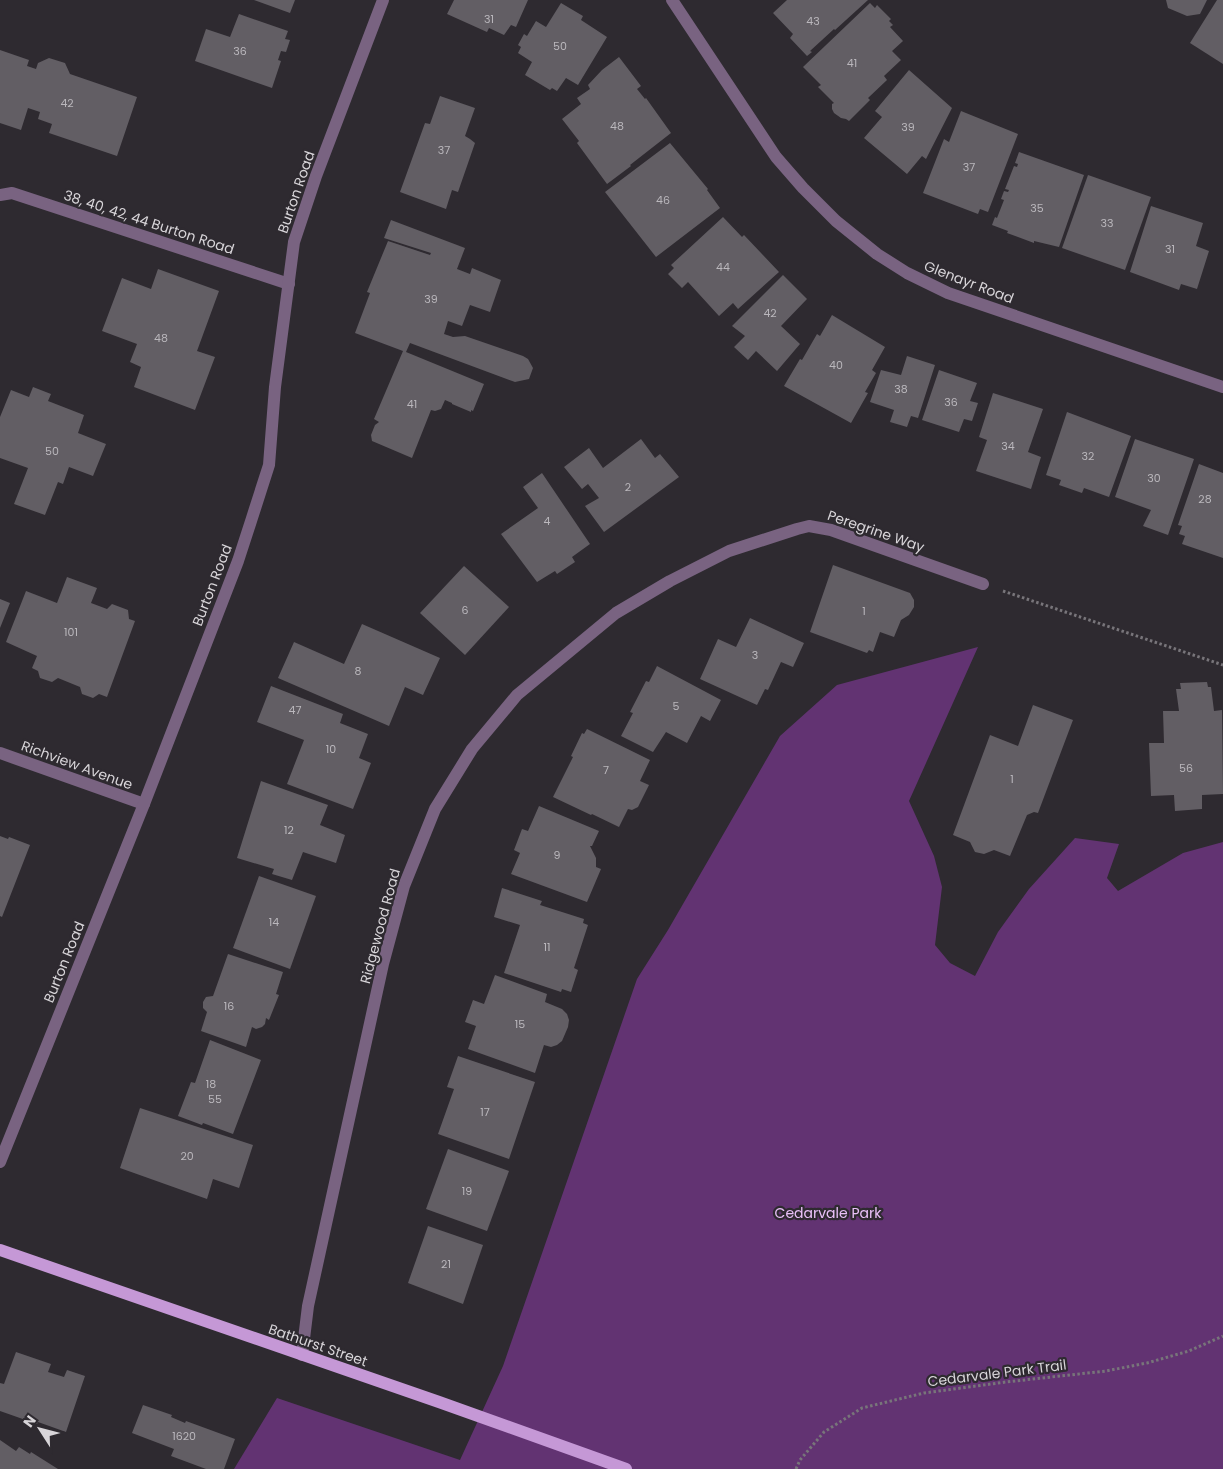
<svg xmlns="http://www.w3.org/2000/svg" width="1223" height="1469" font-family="Poppins,sans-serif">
<rect width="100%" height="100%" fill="#2e2a30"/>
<path fill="#623372" d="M978,647l-69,154 25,55 8,31 -7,58 15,18 25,13 23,-44 31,-43 46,-51 44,6 -12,34 11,13 65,-38 40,-11v627h-989l43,-71 183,62 43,-94 134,-387 31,-49 112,-194 57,-51z"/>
<g fill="#625e64">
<path d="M254,0h41l-5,13z"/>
<path d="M454,0h74l-12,27 -5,-2 -7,10 -15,-7 -2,4 -40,-18z"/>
<path d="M787,0h81l-33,30 -1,-1 -24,22 2,1 -5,4 -17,-18 3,-4 -20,-21z"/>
<path d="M1166,0h41l-7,14 -13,2 -19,-8z"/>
<path d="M1217,0h6v64l-33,-21z"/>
<path d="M561,3l22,13 -2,4 26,17 -29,48 -12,-7 -9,13 -5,-3 -2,2 -25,-15 7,-13 -14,-9 3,-6 -3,-2 6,-11 3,2 9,-15 10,6z"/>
<path d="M870,3l5,5 2,-3 14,14 -2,2 4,4 -3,2 13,14 -11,10 9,9 -17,16 3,4 -19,18 2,2 -21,21 -3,-2 -5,-1 -7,-5 -2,-4v-5l2,-1 -16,-16 3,-2 -18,-18z"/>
<path d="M239,14l49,17 -3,8 5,1 -4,12 -5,-1 -3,9 3,1 -9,27 -77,-27 11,-32 24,8z"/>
<path d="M0,50l29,10 -2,6 9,3 2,-6 11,-5 16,5 5,11 67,23 -20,59 -68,-23 3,-9 -14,-5 2,-7 -12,-4 -7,22 -21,-7z"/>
<path d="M619,57l22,29 -4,3 8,10 1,-1 25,35 -41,32 1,1 -24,18 -30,-41 2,-2 -17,-22 19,-15 -4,-6 13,-9 -2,-4 14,-15z"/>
<path d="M909,70l43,38 -26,51 -4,-3 -15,18 -43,-36 18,-21 -7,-6z"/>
<path d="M440,96l35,12 -10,28 5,3 5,4 -17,49 -6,-2 -6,19 -46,-17 25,-69 5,1z"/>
<path d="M961,111l57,23 -30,78 -8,-3 -2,5 -55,-21 21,-54 5,3z"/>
<path d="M670,143l38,46 -1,1 13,18 -64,49 -51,-65z"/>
<path d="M1019,152l65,23 -25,72 -25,-6v2l-27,-10 1,-2 -16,-6 3,-8 2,1 7,-18 -3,-1 3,-8 4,1 1,-2 -4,-1 9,-23 3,1 1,-3 -3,-1z"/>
<path d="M1088,175l63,22 -26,73 -63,-22z"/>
<path d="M1151,206l52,17 -7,23 13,5 -12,38 -16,-5 -2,6 -49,-18z"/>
<path d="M723,217l19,20 2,-2 35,37 -41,37 -5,-6 -14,13 -31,-34 -6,6 -14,-14 6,-6 -3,-3z"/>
<path d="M391,220l74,28 -8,21 13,5 2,-6 29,12 -11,32 -20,-7 -8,21 -14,-5 -4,13 9,3 12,-1 58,20 5,3 5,9 -4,11 -14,3 -105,-39 -4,9 78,32 -11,27 -2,-1v2l-19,-8v-1l-7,-3 -4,9 -6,2 -4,-1 -19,48 -40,-17 -1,-6 4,-10 4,-3 -5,-3 29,-68 -48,-18 15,-40 -3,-1 21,-51 42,14 1,-2 -47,-15z"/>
<path d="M158,269l61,22 -22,60 18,6 -20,53 -61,-23 7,-20 -11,-5 7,-18 -35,-13 20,-53 29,11z"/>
<path d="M783,275l24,24 -26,27 19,18 -23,27 -21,-20 -8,9 -14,-13 11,-11 -13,-10z"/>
<path d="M832,315l53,32 -13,23 4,3 -11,19 3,1 -17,30 -67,-37 16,-27 2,1 15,-26 3,2z"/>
<path d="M907,356l28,9 -17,53 -7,-2 -4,11 -17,-5 4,-12 -24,-8 11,-32 20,5z"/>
<path d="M939,370l38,13 -7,18 8,2 -6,18 -8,-2 -5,13 -37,-12z"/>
<path d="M33,387l18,7 -3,7 36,14 -6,18 28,11 -13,32 -24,-9 -6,17 -5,-2 -13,33 -31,-11 14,-36 -28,-10v-41l11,-27 18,7z"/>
<path d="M993,393l50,16 -15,43 13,5 -10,32 -55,-18 11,-31 -8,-3z"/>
<path d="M1067,412l64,24 -22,61 -25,-9 -2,5 -23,-8 2,-5 -15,-5z"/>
<path d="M641,439l14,19 5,-4 19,23 -75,55 -19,-26 14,-8 -11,-14 -6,5 -18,-22 25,-19 14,20z"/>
<path d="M1135,439l59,20 -26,76 -25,-9 8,-16 -36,-13z"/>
<path d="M1199,464l24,9v85l-41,-14 3,-8 -6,-2 3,-8 -4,-1z"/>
<path d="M542,473l48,71 -18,13 3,5 -18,12 -2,-3 -18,11 -36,-48 37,-26 -15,-21z"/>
<path d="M833,565l77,28 4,7v7l-5,8 -8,5 -7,17 -14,-5 -7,20 -4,-2 -2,3 -57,-21z"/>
<path d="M464,566l45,41 -44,48 -45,-42z"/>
<path d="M67,577l30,11 -6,15 16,6 5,-5 16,6 1,9 6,2 -28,76 -8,-3 -6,4 -11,-4 -2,-7 -22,-9 -6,4 -12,-4 -2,-7 -6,-3 5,-12 -31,-14 20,-51 31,12z"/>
<path d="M0,599l10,4 -10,25z"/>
<path d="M750,618l54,25 -11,24 -12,-5 -13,28 -3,-1 -8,16 -57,-26 18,-40 18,8z"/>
<path d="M362,624l78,34 -17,37 -18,-8 -16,39 -111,-48 16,-36 50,22z"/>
<path d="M657,666l64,34 -11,21 -9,-5 -14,27 -21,-11 -13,20 -32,-16 12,-23 -3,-1 16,-31 3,1z"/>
<path d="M1207,682l1,5h3l3,24 8,-1 1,84 -21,1v14l-27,2 -1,-16 -23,1 -2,-53h15l-1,-32h16l-3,-22h5l-1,-6z"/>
<path d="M271,686l72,28 -3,9 28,11 -9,24 12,5 -18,46 -66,-25 17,-44 -47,-18z"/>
<path d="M1033,705l40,15 -35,93 -4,-1 -7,3 -17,41 -16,-6 -10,4 -9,-2 -5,-10 -17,-7 37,-100 28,11z"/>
<path d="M587,729l63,31 -10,21 9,4 -11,22 -6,3 -4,-1 -9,18 -27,-13 -1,1 -38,-18 20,-40 -2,-1 11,-23 2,1z"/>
<path d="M261,781l67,24 -8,20 25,10 -9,28 -33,-11 -11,28 -20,-6 2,-5 -37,-11z"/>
<path d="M539,806l60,25 -7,15h-2l6,12v9l5,2 -14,33 -76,-28 9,-21 -6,-3 8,-21 6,2z"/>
<path d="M0,836l8,3 1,-2 21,8 -28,72 -2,-1z"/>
<path d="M259,876l57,20 -26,73 -57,-21z"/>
<path d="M502,888l40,13 -2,4 44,14 -1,4 5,2 -14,43 4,2 -7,22 -9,-3 -1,3 -57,-19 16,-48 -26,-8z"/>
<path d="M228,954l55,18 -7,22 3,1 -10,25 -3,-2 -1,6 -3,3 -6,2 -4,-2 -6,20 -45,-16 6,-19 -4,-4v-6l3,-5 7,-1z"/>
<path d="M495,975l52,19 -2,8 17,7 5,5 2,6 -1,7 -6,14 -5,4 -6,2 -7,-2 -9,28 -67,-24 8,-23 -11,-4 8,-22 11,4z"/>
<path d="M210,1040l51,20 -28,74 -30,-11 -1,2 -24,-9 13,-34 4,1z"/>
<path d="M458,1056l77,26 -26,77 -71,-25 16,-45 -7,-2z"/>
<path d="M140,1108l113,37 -14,43 -26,-9 -6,20 -87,-31z"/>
<path d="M448,1149l61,22 -22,60 -61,-22z"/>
<path d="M428,1226l55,19 -20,59 -55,-21z"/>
<path d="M16,1352l35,12 -3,8 16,5 3,-7 18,6 -19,56 -28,-10 -1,2 -37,-13v-28l4,1z"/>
<path d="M143,1405l29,10 -1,2 14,6 1,-2 49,18 -11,30h-18l-35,-13 3,-7 -42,-16z"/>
<path d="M0,1440l16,11 3,-4 11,7 1,-2 27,17h-58z"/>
</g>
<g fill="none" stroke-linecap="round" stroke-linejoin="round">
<g stroke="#78757a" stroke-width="3" stroke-dasharray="2.5 2.5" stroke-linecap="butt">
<path d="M1003,591l220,74"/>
<path d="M796,1469l4,-9 24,-28 38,-24 62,-15 82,-11 100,-11 41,-8 42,-12 34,-15"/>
</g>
<g stroke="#796381" stroke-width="12">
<path d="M672,0l104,157 27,31 33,33 41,33 30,19 41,20 275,94"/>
<path d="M0,195l12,-2 277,91"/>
<path d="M0,753l144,51"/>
<path d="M0,1162l144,-358 94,-243 14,-43 17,-53 6,-78 19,-145 22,-66 67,-176"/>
<path d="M302,1355l6,-49 75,-342 21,-78 31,-77 37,-60 45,-54 99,-82 54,-32 59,-30 68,-22 12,-3 22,4 152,54"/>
</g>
<path stroke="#c598d6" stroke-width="12" d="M0,1250l439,152 187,67"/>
</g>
<g text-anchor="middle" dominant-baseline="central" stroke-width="4.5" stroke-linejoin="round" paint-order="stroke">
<g font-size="11" fill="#bab7bc">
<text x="489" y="19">31</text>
<text x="813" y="21">43</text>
<text x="560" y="46">50</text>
<text x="240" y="51">36</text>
<text x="852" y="63">41</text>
<text x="67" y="103">42</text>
<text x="617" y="126">48</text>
<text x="908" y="127">39</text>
<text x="444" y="150">37</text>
<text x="969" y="167">37</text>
<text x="663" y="200">46</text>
<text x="1037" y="208">35</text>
<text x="1107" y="223">33</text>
<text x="1170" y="249">31</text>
<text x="723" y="267">44</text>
<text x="431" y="299">39</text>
<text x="770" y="313">42</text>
<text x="161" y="338">48</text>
<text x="836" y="365">40</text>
<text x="901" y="389">38</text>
<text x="951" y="402">36</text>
<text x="412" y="404">41</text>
<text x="1008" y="446">34</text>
<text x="52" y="451">50</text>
<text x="1088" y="456">32</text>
<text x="1154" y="478">30</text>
<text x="628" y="487">2</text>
<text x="1205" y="499">28</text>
<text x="547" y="521">4</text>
<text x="465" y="610">6</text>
<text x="864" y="611">1</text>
<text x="71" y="632">101</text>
<text x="755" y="655">3</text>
<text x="358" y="671">8</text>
<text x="676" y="706">5</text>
<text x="295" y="710">47</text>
<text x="331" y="749">10</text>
<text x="1186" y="768">56</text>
<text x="606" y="770">7</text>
<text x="1012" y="779">1</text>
<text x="289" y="830">12</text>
<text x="557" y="855">9</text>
<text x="274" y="922">14</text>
<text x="547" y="947">11</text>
<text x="229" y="1006">16</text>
<text x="520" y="1024">15</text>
<text x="211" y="1084">18</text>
<text x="215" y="1099">55</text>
<text x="485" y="1112">17</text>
<text x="187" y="1156">20</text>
<text x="467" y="1191">19</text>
<text x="446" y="1264">21</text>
<text x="184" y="1436">1620</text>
</g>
<g font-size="14" fill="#d8d5d9" stroke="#2e2a30">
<text transform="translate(296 192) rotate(-71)">Burton Road</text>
<text transform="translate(149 222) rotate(18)">38, 40, 42, 44 Burton Road</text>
<text transform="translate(969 282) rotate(21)">Glenayr Road</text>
<text transform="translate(876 531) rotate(19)">Peregrine Way</text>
<text transform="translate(212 585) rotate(-69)">Burton Road</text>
<text transform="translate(77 765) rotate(20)">Richview Avenue</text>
<text transform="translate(380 926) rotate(-75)">Ridgewood Road</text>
<text transform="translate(64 962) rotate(-68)">Burton Road</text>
<text transform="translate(318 1345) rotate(19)">Bathurst Street</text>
<text transform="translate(997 1373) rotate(-7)">Cedarvale Park Trail</text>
</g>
<g font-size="14" fill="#e9c0f8" stroke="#2e2a30">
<text x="828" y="1213">Cedarvale Park</text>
</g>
</g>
<g transform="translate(40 1429) rotate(306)" stroke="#2e2a30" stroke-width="4" paint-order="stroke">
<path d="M0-4L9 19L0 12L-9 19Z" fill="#d8d5d9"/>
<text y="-8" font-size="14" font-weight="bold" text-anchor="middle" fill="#d8d5d9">N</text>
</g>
</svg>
